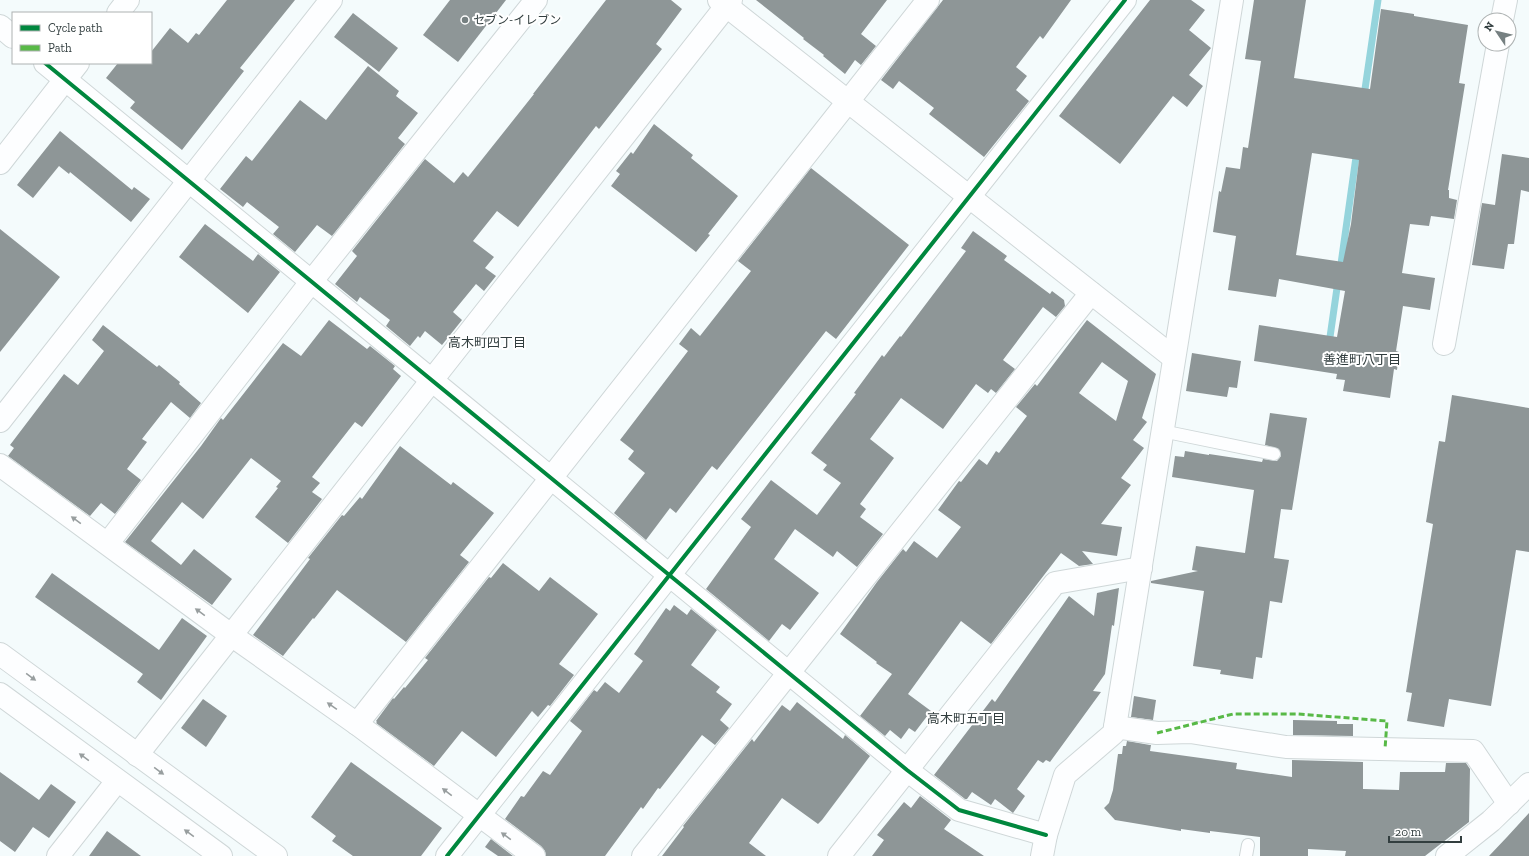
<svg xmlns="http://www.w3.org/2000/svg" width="1529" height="856" font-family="'Zilla Slab','Noto Sans JP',serif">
<rect width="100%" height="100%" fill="#f4fbfc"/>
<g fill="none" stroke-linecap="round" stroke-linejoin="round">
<g stroke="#95d4dc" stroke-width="7">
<path d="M1364,96l14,-96"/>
<path d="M1340,271l17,-121"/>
<path d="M1329,344l9,-63"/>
</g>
</g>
<g fill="#8e9697" fill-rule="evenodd">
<path d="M227,0h68l-55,68 4,3 -62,79 -52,-42 5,-6 -29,-24 12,-15h33v-11l19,-24 18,15 8,-10 3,2z"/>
<path d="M450,0h56l-48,62 -35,-27z"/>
<path d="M606,0h65l11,9 -26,35 6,5 -63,80 -3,-3 -78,101 -21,-16 -24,30 21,16 -9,11 11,8 -12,15 -8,-7 -23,28 9,8 -20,25 -17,-14 -5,7 -2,-2 -8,10 -24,-20 4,-6 -30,-23 -3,5 -22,-18 22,-28 -5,-5 73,-92 29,24 9,-11 5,5 66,-83h-1z"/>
<path d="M756,0h131l-26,34 15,12 -15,19 -6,-5 -10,14 -22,-18 1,-1 -21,-16 1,-1z"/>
<path d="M943,0h128l-28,39 -3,-3 -24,31 11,9 -11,14 13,11 -45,56 -55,-43 5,-6 -35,-27 -6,8 -12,-9z"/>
<path d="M1150,0h41l14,10 -16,20 22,18 -22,27 14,11 -16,21 -14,-11 -53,68 -61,-48z"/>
<path d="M1254,0h52l-12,78 76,11 11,-80 33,5v2l54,9 -9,58 6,1 -17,106h1v8l8,2 -3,19 -23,-3 -2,10 -19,-2 -8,49 33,5 -5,32 -27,-4 -7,45 3,1 -2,18 -3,-1 -4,29 -47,-7 2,-11 -9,-1 1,-5 -83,-13 5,-36 78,12 8,-46 -66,-12 -3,18 -48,-7 8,-54 -23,-4 6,-41 2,1 5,-25 14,2 3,-22 5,1 13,-87 -16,-2zM1312,153l47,7 -8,64 -8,38 -47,-7z"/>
<path d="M353,13l45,35 -19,24 -45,-35z"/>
<path d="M368,66l31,25 -3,5 22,17 -20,25 7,6 -73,92 -15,-11 -22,27 -22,-18 6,-7 -32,-25 -4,5 -23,-18 26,-33 6,5 48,-61 26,20z"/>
<path d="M654,124l39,31 -2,3 47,38 -30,38 2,1 -14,17 -85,-66 9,-12 -4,-3 15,-19 2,2z"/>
<path d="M60,131l72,59 2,-3 16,12 -19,23 -61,-50 -1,2 -10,-8 -26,32 -16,-13z"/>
<path d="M1502,154l27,4v34l-8,-2 -7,54h-6l-4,25 -32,-4 10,-62 13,2z"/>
<path d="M811,168l98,77 -73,94 -10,-8 -109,139 -5,-4 -36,47 -6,-5 -24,32 -32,-27 31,-40 -17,-14 6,-8 -14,-11 68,-89 -9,-7 12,-16 9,8 51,-65 -13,-10z"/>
<path d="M205,224l48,37 5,-7 22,18 -32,41 -69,-56z"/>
<path d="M0,229l60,48 -60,75z"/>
<path d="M973,231l34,25 -3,4 46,34 2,-3 12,9 1,6 -9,11 -13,-10 -40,53 12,9 -19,24 -5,-4 -3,4 -12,-9 -33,45 -42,-31 -31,41 24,19 -34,46 6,5 -6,8 23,17 -26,33 -20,-16 -4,6 -38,-28 -21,30 45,34 -29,37 -8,-6 -13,17 -63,-52 45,-62 -10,-8 30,-39 46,35 24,-32 -18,-13 4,-5 -16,-12 45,-59 -2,-1 28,-38 2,2 16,-21 1,1 65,-86 -5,-3z"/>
<path d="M329,320l38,29 3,-3 25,20 -2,3 8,7 -39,51 -7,-5 -43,55 8,6 -8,9 10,7 -34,44 -33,-26 23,-29 -2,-1 5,-6 -30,-23 -48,61 -21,-17 -31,39 30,24 13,-16 38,30 -20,26 -87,-63 76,-96 20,-28 2,2 60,-77 18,13z"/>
<path d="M1087,320l69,54 -14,44 5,4 -14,18 11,8 -23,30 10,7 -30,39 21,3 -5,29 -35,-5 11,13 -14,2 -18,-13 -70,91 -30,-23 -53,73 23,17 -16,21 -6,-4 -8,11 -11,-9 -5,6 -25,-20 32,-42 -16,-11 1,-1 -37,-28 37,-52 26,-33 3,3 8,-11 23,17 24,-31 -23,-17 21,-29 2,1 18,-23 8,6 9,-14 3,2 28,-37 -11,-9 19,-23 2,2zM1102,362l26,19 -12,40 -37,-28z"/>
<path d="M103,325l54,42 2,-2 21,17 -1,2 22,19 -11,15 -19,-16 -29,37 5,3 -20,27 14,11 -26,34 -14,-11 -11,13 -82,-60 6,-8 -4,-3 54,-71 14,11 26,-34 -12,-11z"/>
<path d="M1192,353l49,8 -4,27 -8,-1 -2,10 -41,-6z"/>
<path d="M1452,395l77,13v144l-13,-2 -25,156 -42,-7 -5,28 -37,-6 5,-28 -6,-1 27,-168 -7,-2 13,-81 6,1z"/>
<path d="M1270,413l37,5 -15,92 -11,-1 -7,49 15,2 -7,43 -12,-2 -8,57 -6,-1 -3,22 -33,-5 1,-4 -28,-4 11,-75 -53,-8v-2l47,-10 -6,-1 4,-24 49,7 9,-63 -82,-13 3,-21 9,1 1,-6 24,4v-1l53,8 1,-3 14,2 4,-5 -2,-7 -14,-4z"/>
<path d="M400,446l51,39 2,-3 41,31 -34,42 9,7 -63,80 -69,-52 -23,29 -1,-1 -30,38 -30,-21 57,-76 -2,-1 34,-43 2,1 16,-19 2,2z"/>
<path d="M503,563l36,28 11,-14 48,37 -39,50 15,11 -24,31 -2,-1 -10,12 -6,-6 -36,46 -34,-26 -28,35 -58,-43 1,-1 -1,-1 17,-23 1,1 10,-12 1,1 23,-28 -3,-2 64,-81 2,1z"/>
<path d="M52,573l107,77 23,-32 25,18 -46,64 -24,-18 6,-8 -108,-77z"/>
<path d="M1119,588l-5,38 -2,-1 -7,49 -12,17 8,1 -51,70 -4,-2 -3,3 -5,-3 -21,29 8,7 -12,17 -18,-14 -4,6 -19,-13 -5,7h-2l-31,-24 58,-76 3,3 74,-106 25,20 3,-23z"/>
<path d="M674,605l13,10 4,-6 26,21 -26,35 29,22 -4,5 16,12 -12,16 9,8 -14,17 -13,-10 -42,54 -2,-1 -15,21 -2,-2 -36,49h-59l-1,-5 -4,-5 -36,-27 16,-23 3,1 19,-26 7,4 32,-44 -12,-10 24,-31 3,2 8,-10 14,11 24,-32 -9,-7 32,-46 4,3z"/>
<path d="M1134,696l22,4 -3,20 -22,-3z"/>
<path d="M203,699l24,17 -21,31 -25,-19z"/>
<path d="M797,702l46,37 2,-4 25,21 -48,64 -4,4 -36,-26 -33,45 17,13h-104l22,-29 -1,-1 69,-87 2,3 28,-37 8,6z"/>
<path d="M1293,720l44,1v3h16v12l-60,-1z"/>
<path d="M1127,741l23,4h1l-1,6 87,12 -1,6 56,8v-17l71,2v27l36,1 1,-18h45l1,-9h20l4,6 -1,53 -44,34h-80l1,-5 -38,-2v7h-48v-19l-50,-6v2l-29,-4v2l-66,-11 -11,-12 5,-5 4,-13 5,-36h4l1,-8h3z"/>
<path d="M351,762l91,66 -21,28h-68l-21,-15 4,-5 -25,-19z"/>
<path d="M0,772l39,28 12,-16 25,18 -27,36 -16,-11 -18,25 -15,-11z"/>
<path d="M920,796l31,24 -7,9 40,27h-112l12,-16 -7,-5 27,-33 7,6z"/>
<path d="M1529,813v43h-40l18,-19z"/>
<path d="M107,831l34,25h-52z"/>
<path d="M491,839l22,17h-15l-13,-9z"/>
</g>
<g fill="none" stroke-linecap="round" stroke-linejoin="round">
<g stroke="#cfd7d8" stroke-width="14">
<g id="service">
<path d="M1162,431l112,23"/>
<path d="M1246,856l2,-11"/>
</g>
</g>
<g stroke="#cfd7d8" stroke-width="24">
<g id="minor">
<path d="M118,13l10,-13"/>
<path d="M1502,20l4,-20"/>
<path d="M0,26l13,11"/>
<path d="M45,63l862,707 52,40 87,25"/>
<path d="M0,163l78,-100"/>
<path d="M1444,344l54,-300"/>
<path d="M0,465l231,170 126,89 177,132"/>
<path d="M108,543l203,-261 225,-282"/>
<path d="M357,724l571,-724"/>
<path d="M1115,727l42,6 33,-1 96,15 187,4 36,53"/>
<path d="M137,755l594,-755"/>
<path d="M58,856l59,-75"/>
<path d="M447,856l678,-856"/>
<path d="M643,856l448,-563"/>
<path d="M839,856l216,-273 86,-15"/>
<path d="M1042,856l4,-21 19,-60 49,-42 118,-733"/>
<path d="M1447,856l44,-35 38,-37"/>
</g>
</g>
<g stroke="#cfd7d8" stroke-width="24">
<g id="tertiary">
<path d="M719,0l455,358"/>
<path d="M0,421l331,-421"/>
<path d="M0,654l276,202"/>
<path d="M0,694l221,162"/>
</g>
</g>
<use href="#service" stroke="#fdfeff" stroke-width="12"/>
<use href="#minor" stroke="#fdfeff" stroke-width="22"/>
<use href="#tertiary" stroke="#fdfeff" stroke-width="22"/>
<path stroke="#58b947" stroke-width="3" stroke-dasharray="6 3" stroke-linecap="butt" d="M1157,733l76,-19h65l89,7 -2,28"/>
<g stroke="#fff" stroke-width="6">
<g id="cycleway">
<path d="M45,63l862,707 52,40 87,25"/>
<path d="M447,856l678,-856"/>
</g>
</g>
<use href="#cycleway" stroke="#00873e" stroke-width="4"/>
</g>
<defs><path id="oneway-solid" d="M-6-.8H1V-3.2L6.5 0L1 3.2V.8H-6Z"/></defs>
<g fill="#989e9f">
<use href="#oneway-solid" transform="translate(76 520) rotate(-144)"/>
<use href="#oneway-solid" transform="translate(200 612) rotate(-144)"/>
<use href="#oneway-solid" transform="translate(31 677) rotate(36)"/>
<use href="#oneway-solid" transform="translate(332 706) rotate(-145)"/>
<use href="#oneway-solid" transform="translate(84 757) rotate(-144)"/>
<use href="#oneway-solid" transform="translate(159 771) rotate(36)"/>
<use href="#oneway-solid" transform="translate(447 792) rotate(-143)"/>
<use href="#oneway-solid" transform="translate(189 833) rotate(-144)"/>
<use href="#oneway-solid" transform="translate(506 836) rotate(-144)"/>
</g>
<circle fill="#768081" stroke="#fff" stroke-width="1.5" cx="465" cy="20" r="4"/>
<g text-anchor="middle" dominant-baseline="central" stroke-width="4" stroke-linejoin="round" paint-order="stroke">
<g font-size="12" fill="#323e3f" stroke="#fff" text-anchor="start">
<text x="473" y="20">セブン-イレブン</text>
</g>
<g font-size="13" fill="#323e3f" stroke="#fff">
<text x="487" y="342">高木町四丁目</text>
<text x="1362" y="359">善進町八丁目</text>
<text x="966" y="718">高木町五丁目</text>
</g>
</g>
<rect x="12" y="12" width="140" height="52" fill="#ffffff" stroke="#adb2b2"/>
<rect x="20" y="25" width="20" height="6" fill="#00873e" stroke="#adb2b2"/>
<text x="48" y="32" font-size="12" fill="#323e3f">Cycle path</text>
<rect x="20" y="45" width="20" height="6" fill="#58b947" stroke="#adb2b2"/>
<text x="48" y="52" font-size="12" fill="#323e3f">Path</text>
<g transform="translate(1497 32) rotate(305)"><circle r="19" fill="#ffffff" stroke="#adb2b2"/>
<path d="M0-3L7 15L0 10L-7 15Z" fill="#768081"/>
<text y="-6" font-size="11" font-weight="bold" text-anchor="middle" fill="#323e3f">N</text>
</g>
<path d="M1389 836v6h72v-6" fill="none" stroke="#323e3f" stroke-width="2"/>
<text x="1395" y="836" font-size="12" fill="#323e3f" stroke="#ffffff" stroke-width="3" paint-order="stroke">20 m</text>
</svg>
